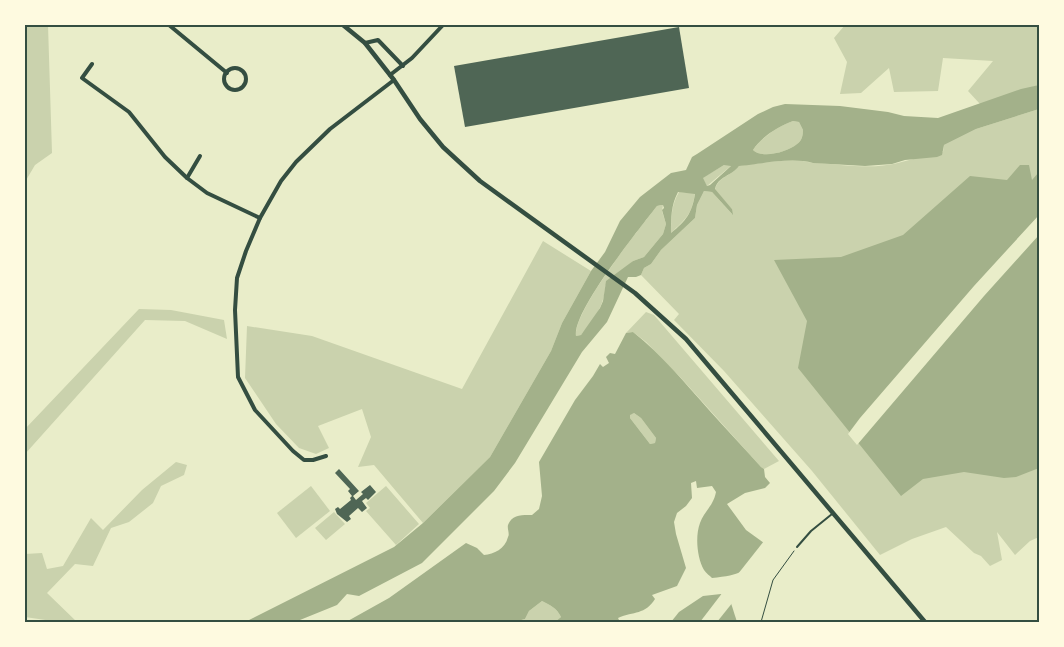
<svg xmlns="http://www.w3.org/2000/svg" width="1064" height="647" font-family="'Roboto Condensed',sans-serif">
<rect width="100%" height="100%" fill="#e9edc9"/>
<g fill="#cad2ad">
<path d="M25,25h23l4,128 -17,12 -10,17z"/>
<path d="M845,25h194v60l-59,19 -12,-13 25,-30 -50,-3 -5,33 -44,1 -5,-24 -28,25 -21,1 7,-32 -13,-24z"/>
<path d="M1039,109v428l-9,4 -15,14 -18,-23 5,28 -12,6 -9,-10 -7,-3 -28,-26 -34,12 -32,16 -68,-84 -88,-100 -50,-51 5,-6 -38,-39 3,-7 7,-4 10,-14 34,-32 2,-13 7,-14 8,1 20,22v-5l-17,-19c3,-14 17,-14 24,-24 22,-3 53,-9 74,-3 27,1 58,7 85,0 15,-4 30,-8 45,-11l1,-7 32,-16z"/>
<path d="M793,121l6,1 4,8c0,5 -1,11 -6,14 -9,8 -35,15 -44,6 9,-13 26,-24 40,-29z"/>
<path d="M724,165h8l-25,21 -5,-8z"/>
<path d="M679,192l16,1c-3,21 -9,26 -24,40 0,-14 0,-28 8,-41z"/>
<path d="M661,205h2l-1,6 4,13 -3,10 -19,23 -11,4 -28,25c0,19 -12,35 -24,49l-5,1c-3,-25 64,-108 81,-130z"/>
<path d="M543,241l48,30 -29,52 -11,28 -61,106 -67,66 -49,-58 -16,2 13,-30 -9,-28 -44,17 11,22 -13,6 -17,-6 -23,-24 -31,-46 2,-52 65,10 150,53z"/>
<path d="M139,309l32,1 53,10 3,19 -42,-18 -40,-1 -120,134v-25z"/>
<path d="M646,312l8,3 125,146 -15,8 -3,-2 -80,-89 -35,-36 -13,-10 -7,1z"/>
<path d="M634,413l7,5 15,20 -1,5 -5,1 -20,-26v-4z"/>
<path d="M176,462l11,3 -3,10 -23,11 -8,17 -24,19 -18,6 -18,38 -18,-2 -28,29 30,29h-18l-34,-5v-63l17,-1 5,16 16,-3 28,-48 12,12 39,-40z"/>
<path d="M311,486l19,25 -34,27 -19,-25z"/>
<path d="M386,486l33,38 -23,21 -30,-34 4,-3 -4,-5z"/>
<path d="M334,512l11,12 -19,16 -11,-12z"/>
<path d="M542,601c8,4 15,7 19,16l-6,5h-41l11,-3 4,-8z"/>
</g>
<g fill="#a3b18a" fill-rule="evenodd">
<path d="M1039,85v24l-63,20 -32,16 -2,10 -5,2 -32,3 -13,4 -27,2 -52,-3c-22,-6 -52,1 -74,3 -7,10 -21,10 -24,23l17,20 1,6 -21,-23 -8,-1 -7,14 -2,13 -34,32 -10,14 -7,4 -3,7 -5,2h-8l-21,45 -25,30 -67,111 -21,28 -72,72 -63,33 -12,-2 -10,11 -42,17h-50l149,-75 29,-24 67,-66 61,-106 11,-28 29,-52 14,-19 15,-31 20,-24 31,-24 15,-3 6,-13 5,-3 61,-40 15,-7 12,-3 55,2 48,6 16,4 34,2 83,-29zM793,121l6,1 4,8c0,5 -1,11 -6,14 -9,8 -35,15 -44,6 8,-13 26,-24 40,-29zM724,165l7,1 -21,19 -3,1 -4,-8zM678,192l17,2c-3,19 -9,27 -24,39 0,-15 0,-28 7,-41zM661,205h2l1,3 -2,2 4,14 -3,10 -19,23 -11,4 -27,20 -3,20 -3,7 -19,27 -5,1c-4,-24 64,-108 81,-130z"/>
<path d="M1020,165h9l3,15 7,-8v296l-23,9 -12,1 -40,-6 -41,7 -22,17 -103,-128 9,-47 -33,-61 67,-3 62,-22 67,-59 37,4z"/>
<path d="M633,332c29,23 52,51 76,78 17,19 35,38 52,57l3,2 1,8 5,6 -5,5 -20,5 -18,11 19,26 22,16c-19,24 -25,29 -56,32 -2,-2 -6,-5 -8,-8 -7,-12 -9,-34 -4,-47 4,-12 13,-16 16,-31l-4,-6 -15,2 -1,-7 -5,2 1,15 -6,8 -9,7 -3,9 2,12 10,34 -9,18 -25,9 3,4c-10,16 -21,12 -37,19l2,4h-65l6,-5c-4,-9 -11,-12 -19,-16l-13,10 -4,8 -11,3h-174h6l43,-24 77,-55 11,5 7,7c10,-1 21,-6 24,-18 2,-3 -1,-8 0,-12 4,-11 15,-10 24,-10l7,-6 3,-13 -3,-34 36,-62 18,-24 7,-12 3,3 6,-4 -3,-6 4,-4 5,1 11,-21zM634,413l7,5 15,20 -1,5 -5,1 -20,-26v-3z"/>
<path d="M721,594l9,6 7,22h-66l8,-10 24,-16z"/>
</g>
<g fill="#e9edc9">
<path d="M1039,215v20l-55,61 -127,149 -9,-11 12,-16 114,-132z"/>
<path d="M764,541l7,5 -2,9 -2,3 -15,11 -18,10z"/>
<path d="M723,592l9,6 1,4 -16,20h-17z"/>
</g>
<g fill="#4f6655">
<path d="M679,27l10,61 -224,39 -11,-61z"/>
<path d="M339,469l20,22 -6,5 3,4 7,-6 -2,-2 9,-7 6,7 -8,8 -2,-2 -4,3 5,7 -5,4 -4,-4 -9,8 2,3 -4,3 -10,-8 -2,-5 3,-2 2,2 11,-9 -1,-2 2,-2 -4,-5 2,-2 -15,-16z"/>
</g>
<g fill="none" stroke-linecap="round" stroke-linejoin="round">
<path stroke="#344e41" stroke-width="1" d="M761,622l12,-42 21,-29"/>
<path stroke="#344e41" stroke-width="2" d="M797,547l14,-16 21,-17"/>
<g stroke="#344e41" stroke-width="4">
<path d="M169,25l58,48"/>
<path d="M365,43l13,-3 25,26"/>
<path d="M92,64l-10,14 47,34 36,45 22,21 20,15 53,25"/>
<circle cx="235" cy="79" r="11"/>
<path d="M390,75l22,-17 31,-33"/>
<path d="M187,178l13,-22"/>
<path d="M326,456l-13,4h-9l-11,-9 -38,-41 -17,-33 -3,-67 2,-32 9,-27 14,-33 21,-37 15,-19 34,-33 64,-49"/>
</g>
<path stroke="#344e41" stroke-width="4.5" d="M343,25l22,18 29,37 26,39 23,28 37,34 155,112 51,46 239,283"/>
</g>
<rect width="1064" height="647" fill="none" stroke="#fefae0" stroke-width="52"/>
<rect x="26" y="26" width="1012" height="595" fill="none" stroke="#344e41" stroke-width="2"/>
</svg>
